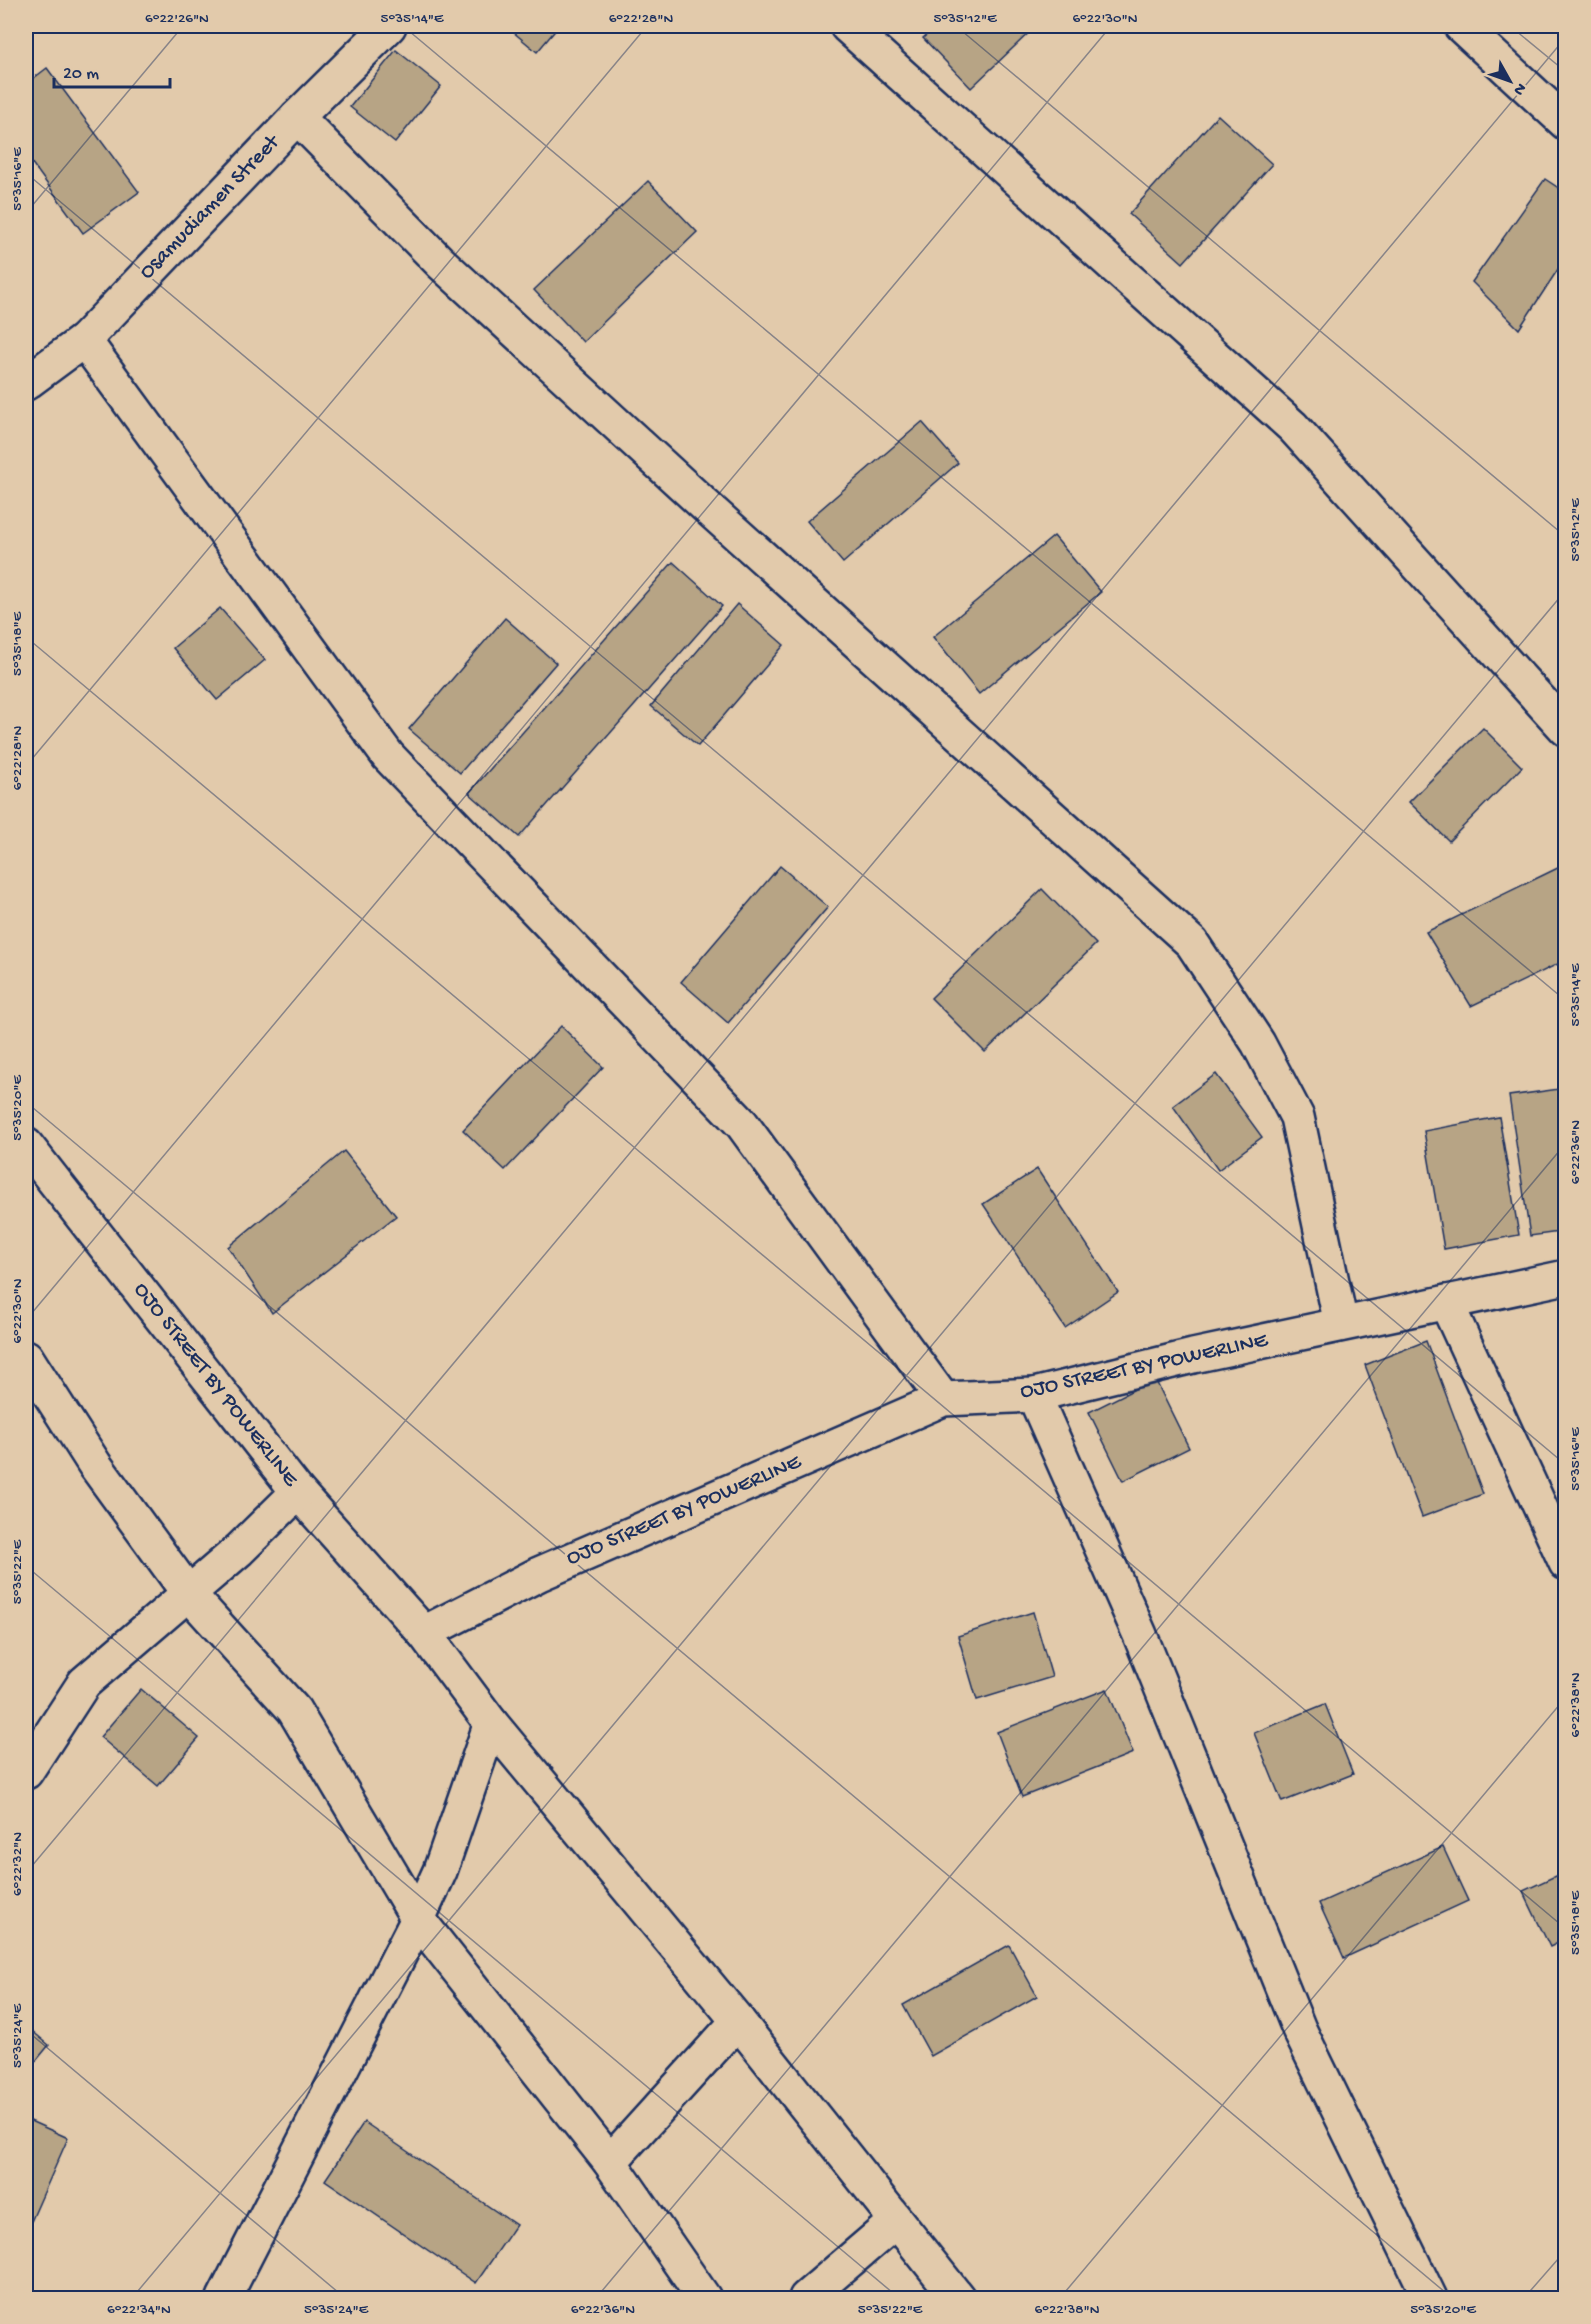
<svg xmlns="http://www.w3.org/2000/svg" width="1591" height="2324" font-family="'Gochi Hand',sans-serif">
<rect width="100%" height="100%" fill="#e2caab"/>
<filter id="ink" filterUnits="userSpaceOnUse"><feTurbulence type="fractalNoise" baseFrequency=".0167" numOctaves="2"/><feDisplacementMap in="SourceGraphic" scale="12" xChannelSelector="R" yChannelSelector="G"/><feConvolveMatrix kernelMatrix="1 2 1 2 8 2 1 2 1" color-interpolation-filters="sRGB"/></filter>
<g filter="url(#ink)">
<g fill="#b7a485" stroke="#1b2f5e" stroke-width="1.5">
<path d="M506,26h53l-22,26z"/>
<path d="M937,26h99l-65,62 -48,-50z"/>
<path d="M396,50l45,36 -46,57 -45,-36z"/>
<path d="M47,68l92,124 -56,41 -57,-78v-71z"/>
<path d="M1218,115l54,49 -89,99 -54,-49z"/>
<path d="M1545,179l21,14v64l-47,72 -47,-47z"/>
<path d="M648,181l49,51 -114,110 -49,-52z"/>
<path d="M922,422l36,41 -115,100 -36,-42z"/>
<path d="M1054,536l47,56 -122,102 -46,-57z"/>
<path d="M673,562l49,44 -203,231 -50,-44z"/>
<path d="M737,604l47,41 -86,101 -47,-40z"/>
<path d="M220,608l45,52 -48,40 -44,-52z"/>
<path d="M505,618l51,45 -96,110 -51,-44z"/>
<path d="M1483,728l39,39 -73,74 -40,-39z"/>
<path d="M1566,864v96l-95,46 -45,-74z"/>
<path d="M780,866l48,41 -100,116 -47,-41z"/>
<path d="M1042,889l54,55 -111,108 -54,-54z"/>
<path d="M561,1026l42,41 -98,103 -42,-40z"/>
<path d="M1216,1074l46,63 -44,33 -45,-64z"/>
<path d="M1566,1088v143l-36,5 -21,-140z"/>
<path d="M1499,1117l20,118 -75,14 -20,-118z"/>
<path d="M344,1151l52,65 -124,97 -44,-66z"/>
<path d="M1037,1169l81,123 -53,36 -82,-124z"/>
<path d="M1426,1341l57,153 -61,23 -57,-152z"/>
<path d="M1155,1379l34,69 -66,33 -34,-69z"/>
<path d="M1033,1612l19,65 -75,23 -19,-64z"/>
<path d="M141,1689l58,49 -41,48 -58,-49z"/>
<path d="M1107,1689l26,64 -111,44 -25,-65z"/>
<path d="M1325,1704l28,70 -71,28 -28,-69z"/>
<path d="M1443,1847l25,54 -124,57 -25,-55z"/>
<path d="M1566,1871v68l-16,8 -27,-56z"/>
<path d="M1009,1945l28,51 -106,60 -28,-51z"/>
<path d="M26,2026l23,19 -23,28z"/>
<path d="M26,2119l42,19 -42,95z"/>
<path d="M364,2122l152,103 -40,58 -151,-103z"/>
</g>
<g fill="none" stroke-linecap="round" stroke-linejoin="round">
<g stroke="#1b2f5e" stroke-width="38">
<g id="street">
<path d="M847,26l446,401 273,302"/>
<path d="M1461,26l105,97"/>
<path d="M297,117l143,145 269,247 483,434 66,100 39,74 44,207"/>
<path d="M84,340l304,416 354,368 201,275"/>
<path d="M26,383l58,-43 213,-223 92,-91"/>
<path d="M26,1145l272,347 126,141 67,90 247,298 220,277"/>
<path d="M1446,1302l120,261"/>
<path d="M26,1357l69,108 94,129 105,116 124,209 192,243 94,136"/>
<path d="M1034,1395l106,240 159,394 131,269"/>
<path d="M424,1633l115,-59 404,-175 91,-4 159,-39 373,-79"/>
<path d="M26,1772l58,-89 155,-133 59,-58"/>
<path d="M610,2162l128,-141"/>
<path d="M224,2298l194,-379 22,-48 51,-148"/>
<path d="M806,2298l90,-77"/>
</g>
</g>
<use href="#street" stroke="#e2caab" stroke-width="33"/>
</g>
</g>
<path fill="none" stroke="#1b2f5e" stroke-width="1.5" stroke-opacity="0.45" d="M403,26l1163,975M956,26l610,511M1510,26l56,46M26,173l1540,1292M26,213l157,-187M26,637l1540,1292M26,766l621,-740M26,1102l1426,1196M26,1320l1085,-1294M26,1566l873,732M26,1873l1540,-1836M26,2030l319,268M132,2298l1434,-1708M596,2298l970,-1155M1060,2298l506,-601M1524,2298l42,-48"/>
<g text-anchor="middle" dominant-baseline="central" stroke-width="6" stroke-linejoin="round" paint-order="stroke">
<g font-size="22" fill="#1b2f5e" stroke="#e2caab">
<text transform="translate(210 208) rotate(-46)">Osamudiamen Street</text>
<text transform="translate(1144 1367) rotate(-12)">OJO STREET BY POWERLINE</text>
<text transform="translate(215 1385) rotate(52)">OJO STREET BY POWERLINE</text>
<text transform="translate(684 1511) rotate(-23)">OJO STREET BY POWERLINE</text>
</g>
</g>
<rect width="1591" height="2324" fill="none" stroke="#e2caab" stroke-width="66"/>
<g transform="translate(1510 81) rotate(130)" stroke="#e2caab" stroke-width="4.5" paint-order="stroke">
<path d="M0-4.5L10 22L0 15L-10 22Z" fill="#1b2f5e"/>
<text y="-9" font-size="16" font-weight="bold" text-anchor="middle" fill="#1b2f5e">N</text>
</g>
<path d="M54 78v9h116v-9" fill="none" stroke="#1b2f5e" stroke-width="3"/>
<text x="63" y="78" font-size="18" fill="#1b2f5e" stroke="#e2caab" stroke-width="4.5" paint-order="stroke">20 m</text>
<rect x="33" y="33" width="1525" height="2258" fill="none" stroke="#1b2f5e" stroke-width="2"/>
<g font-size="15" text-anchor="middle" fill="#1b2f5e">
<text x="177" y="22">6°22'26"N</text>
<text x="412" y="22">5°35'14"E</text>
<text x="641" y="22">6°22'28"N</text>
<text x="965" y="22">5°35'12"E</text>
<text x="1105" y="22">6°22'30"N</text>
<text transform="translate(16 179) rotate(-90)" y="5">5°35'16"E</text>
<text transform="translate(1574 530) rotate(-90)" y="5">5°35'12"E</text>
<text transform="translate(16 644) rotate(-90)" y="5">5°35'18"E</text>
<text transform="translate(16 758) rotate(-90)" y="5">6°22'28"N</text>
<text transform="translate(1574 995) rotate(-90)" y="5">5°35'14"E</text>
<text transform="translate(16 1108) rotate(-90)" y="5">5°35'20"E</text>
<text transform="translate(1574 1152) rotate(-90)" y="5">6°22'36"N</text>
<text transform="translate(16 1311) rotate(-90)" y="5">6°22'30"N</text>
<text transform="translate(1574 1459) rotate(-90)" y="5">5°35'16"E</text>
<text transform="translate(16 1572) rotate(-90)" y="5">5°35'22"E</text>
<text transform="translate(1574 1705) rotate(-90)" y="5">6°22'38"N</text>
<text transform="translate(16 1864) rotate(-90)" y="5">6°22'32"N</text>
<text transform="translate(1574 1923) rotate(-90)" y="5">5°35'18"E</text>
<text transform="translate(16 2036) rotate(-90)" y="5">5°35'24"E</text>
<text x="139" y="2313">6°22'34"N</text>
<text x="336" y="2313">5°35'24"E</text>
<text x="603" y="2313">6°22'36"N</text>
<text x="890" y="2313">5°35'22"E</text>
<text x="1067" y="2313">6°22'38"N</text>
<text x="1443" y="2313">5°35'20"E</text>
</g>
</svg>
